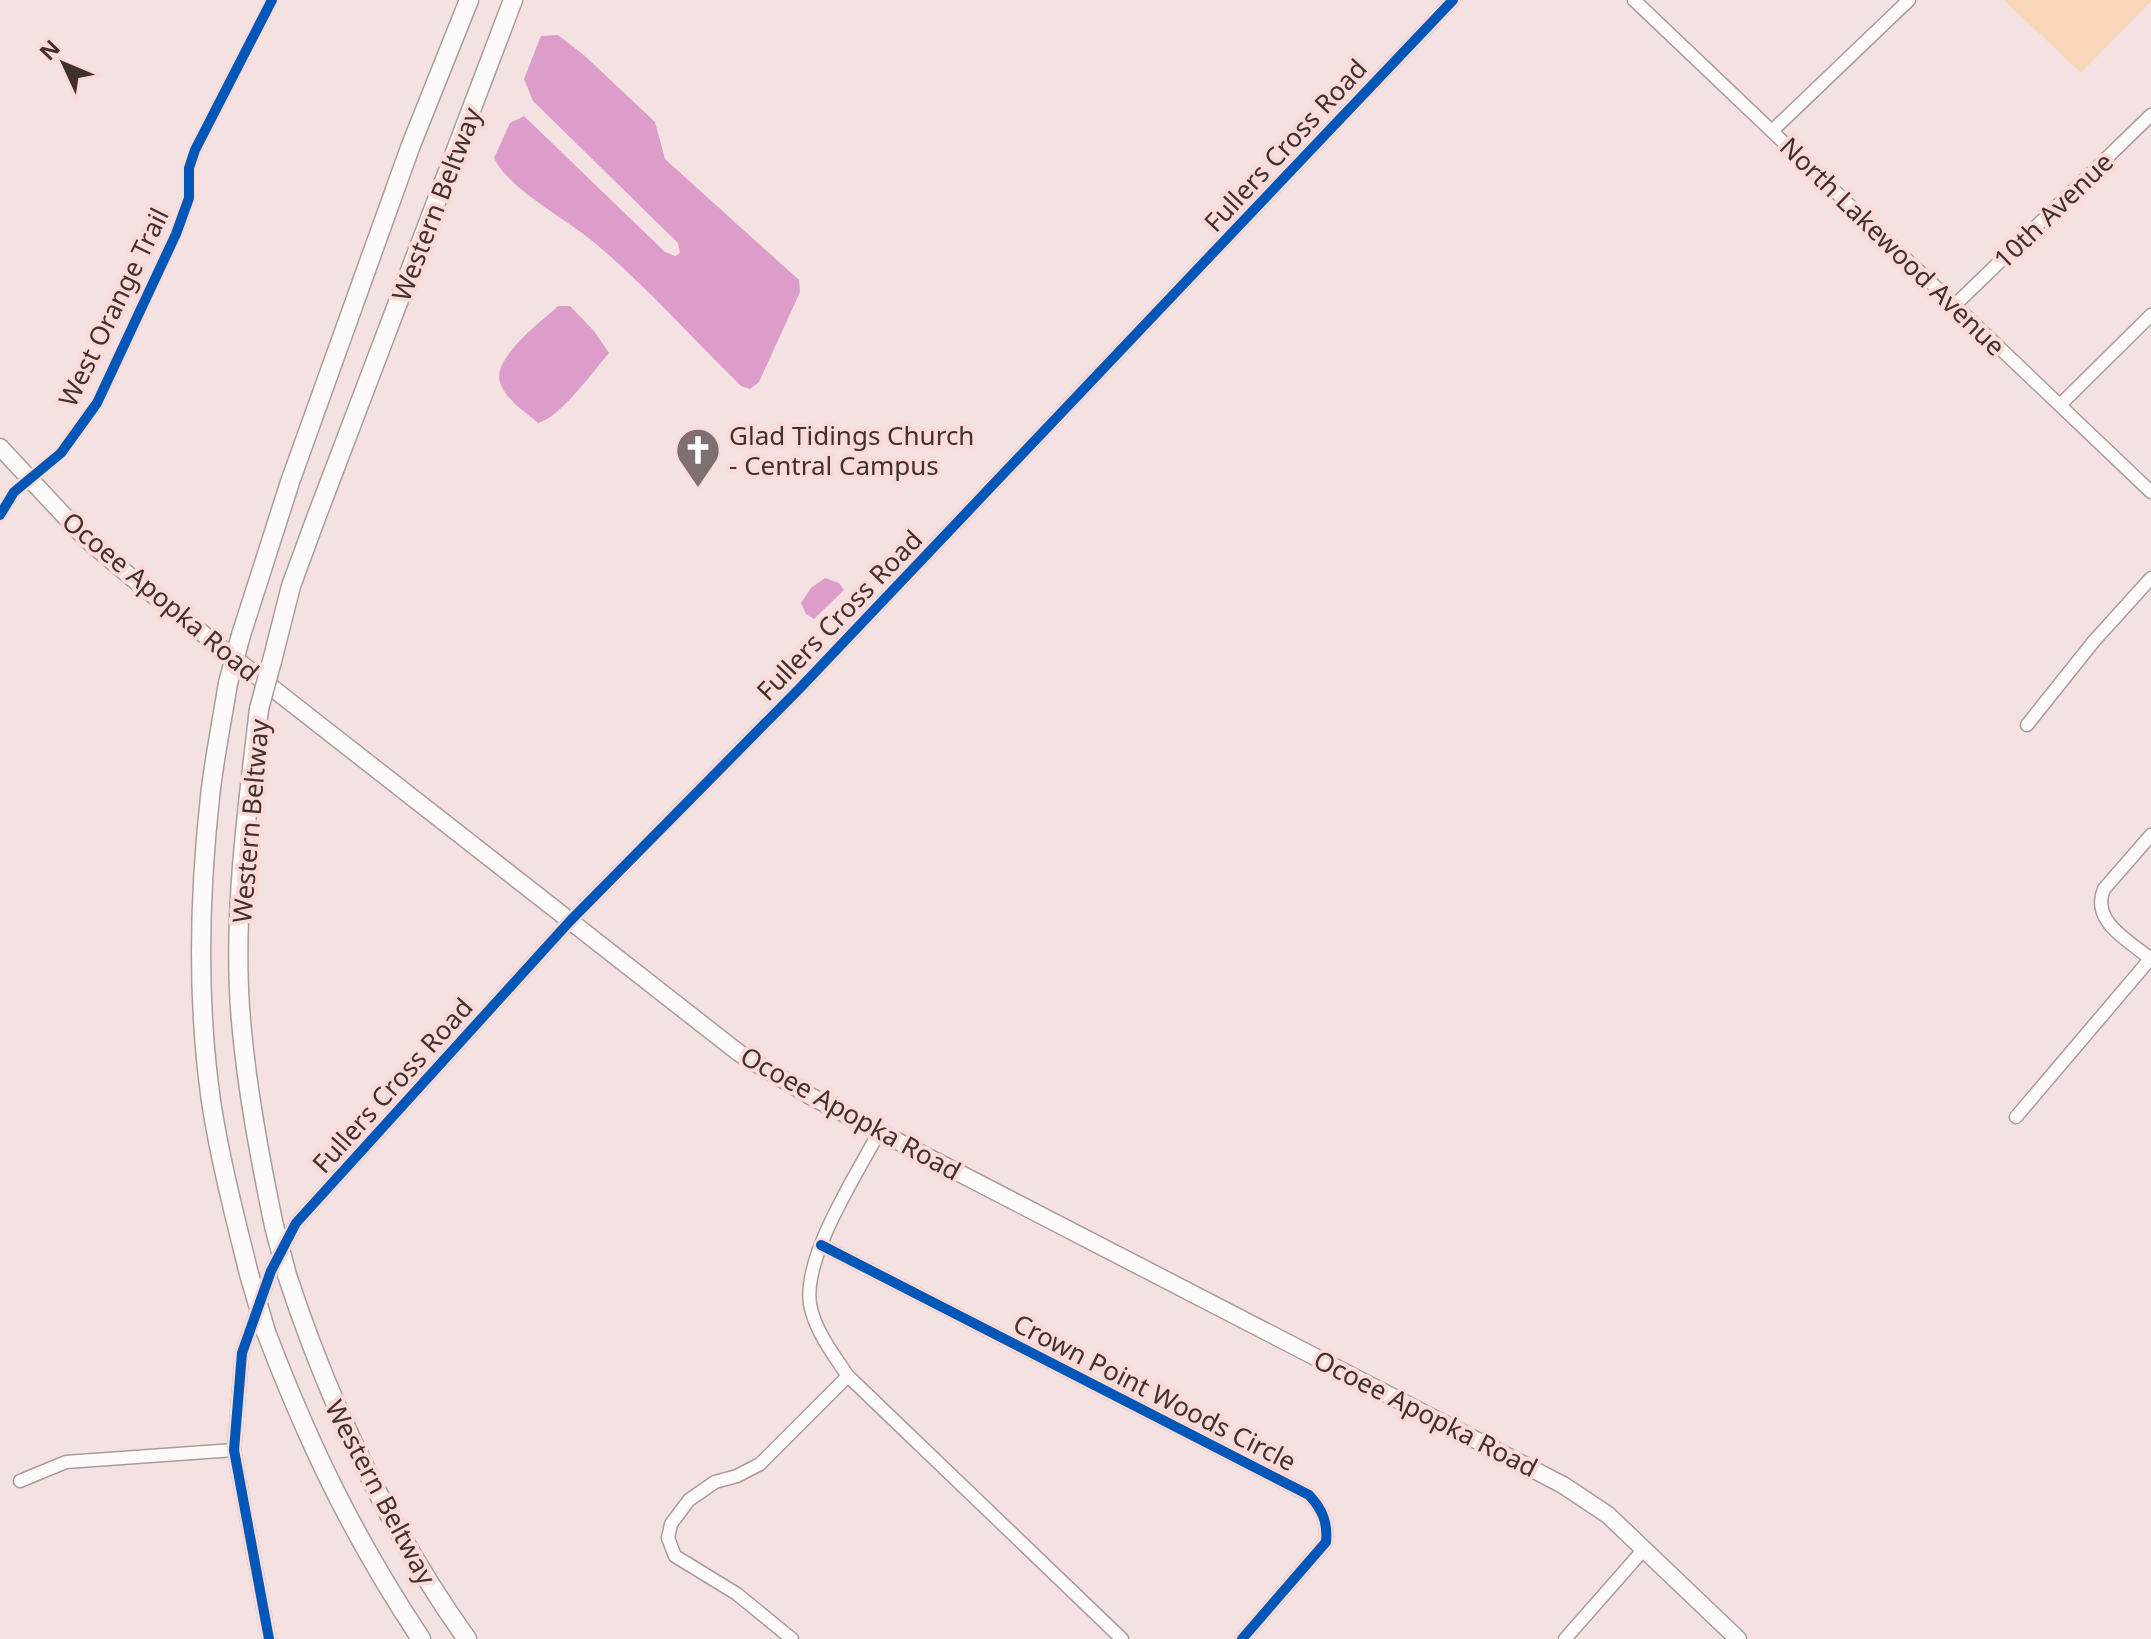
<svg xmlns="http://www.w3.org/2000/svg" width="2151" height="1639" font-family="'Noto Sans',sans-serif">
<rect width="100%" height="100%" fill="#f3e2e1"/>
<path fill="#f9d6b7" d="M2004,0h147v1l-70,72z"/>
<g fill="#dc9dca">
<path d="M558,35l27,21 70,66 10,37 134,121 1,12 -41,90 -9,7 -9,-3c-47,-46 -95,-100 -145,-142 -27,-24 -87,-54 -102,-86l16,-35 14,-7 141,136 10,4 5,-3 -2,-10 -145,-142 -9,-22 17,-43z"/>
<path d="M558,306h12l24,25 15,22c-15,17 -49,65 -71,70 -13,-11 -33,-24 -38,-41 -8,-24 42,-61 58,-76z"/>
<path d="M825,578l14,5 5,7 -30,29 -8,-5 -5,-11 10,-15z"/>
</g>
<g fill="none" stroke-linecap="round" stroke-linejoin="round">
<g stroke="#aa9c9b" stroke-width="15">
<g id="minor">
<path d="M1634,0l517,492"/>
<path d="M1772,131l137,-131"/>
<path d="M1955,305l196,-190"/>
<path d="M2060,405l91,-90"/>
<path d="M2027,725l67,-84 57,-63"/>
<path d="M2151,835l-47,54c-14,32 25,52 47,70"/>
<path d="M2016,1117l135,-159"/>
<path d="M879,1132c-23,44 -76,124 -69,172 4,25 24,52 38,72l274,263"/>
<path d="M821,1245l488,250c13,14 19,27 17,47l-84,97"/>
<path d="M20,1481l46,-19 168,-12"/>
<path d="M269,1639l-35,-189 8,-97 29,-82 25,-48 274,-302 231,-234 652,-687"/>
<path d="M792,1639l-55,-45 -62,-38 -7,-18 3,-14 18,-24 26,-18 22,-6 23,-12 88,-88"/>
<path d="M1565,1639l80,-91"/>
</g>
</g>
<g stroke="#aa9c9b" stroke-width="19">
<path id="major" d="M0,447l87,93 51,43 601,470 73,44 751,388 45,30 130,124"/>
</g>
<g stroke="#aa9c9b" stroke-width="21">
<g id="highway">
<path d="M241,635l49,-153 121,-337 58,-145"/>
<path d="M272,661l19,-75 25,-68 197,-518"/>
<path d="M228,683c-6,38 -14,76 -18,114 -11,100 -13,205 1,304 9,59 24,116 38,173"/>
<path d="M259,709c-12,103 -27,208 -18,312 6,69 19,137 33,205"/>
<path d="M287,1275c43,131 100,252 180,364"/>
<path d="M266,1332c43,113 88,206 155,307"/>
</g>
</g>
<use href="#minor" stroke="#fdfbfa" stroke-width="12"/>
<use href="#major" stroke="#fdfbfa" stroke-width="16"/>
<use href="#highway" stroke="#fdfbfa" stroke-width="18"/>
<g stroke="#aa9c9b" stroke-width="21" stroke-linecap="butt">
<g id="highway-bridge">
<path d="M228,683l13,-48"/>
<path d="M259,709l13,-48"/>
<path d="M274,1226l13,49"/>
<path d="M249,1274l17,58"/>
</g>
</g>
<use href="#highway-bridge" stroke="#fdfbfa" stroke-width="18"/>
<g stroke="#fbdbd9" stroke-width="15">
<g id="cycleway">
<path d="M0,515l14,-23 47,-39 36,-50 79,-169 13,-36v-30l6,-18 77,-150"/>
<path d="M821,1245l488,250c13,14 19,27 17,47l-84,97"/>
<path d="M269,1639l-35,-189 8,-97 29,-82 25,-48 274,-302 231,-234 652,-687"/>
</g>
</g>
<use href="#cycleway" stroke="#0057b8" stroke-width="10"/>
</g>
<defs>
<g id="church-pin" transform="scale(2.3)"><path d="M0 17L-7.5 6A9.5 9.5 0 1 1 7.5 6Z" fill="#7f6f6e" stroke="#fbdbd9"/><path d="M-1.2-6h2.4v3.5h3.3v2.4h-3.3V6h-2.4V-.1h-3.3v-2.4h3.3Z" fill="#fff"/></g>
</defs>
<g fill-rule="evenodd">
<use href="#church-pin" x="698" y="450"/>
</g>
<g text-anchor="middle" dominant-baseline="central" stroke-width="8" stroke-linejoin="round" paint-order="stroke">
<g font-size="26" fill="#403130" stroke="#fbdbd9">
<text transform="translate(1285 145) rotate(-47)">Fullers Cross Road</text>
<text transform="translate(436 204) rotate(-69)">Western Beltway</text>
<text transform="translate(2053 210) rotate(-44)">10th Avenue</text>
<text transform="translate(1893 246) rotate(44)">North Lakewood Avenue</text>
<text transform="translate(113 307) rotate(-64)">West Orange Trail</text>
<text transform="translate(161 596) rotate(40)">Ocoee Apopka Road</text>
<text transform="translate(839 615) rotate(-46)">Fullers Cross Road</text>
<text transform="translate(250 821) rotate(-85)">Western Beltway</text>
<text transform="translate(392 1085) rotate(-48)">Fullers Cross Road</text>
<text transform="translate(851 1113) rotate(29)">Ocoee Apopka Road</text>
<text transform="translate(1155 1392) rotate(27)">Crown Point Woods Circle</text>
<text transform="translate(1426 1413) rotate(27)">Ocoee Apopka Road</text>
<text transform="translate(381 1492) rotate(62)">Western Beltway</text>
</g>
<g font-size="26" fill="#403130" stroke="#fbdbd9" text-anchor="start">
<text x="729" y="435">Glad Tidings Church<tspan x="729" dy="30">- Central Campus</tspan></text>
</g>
</g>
<g transform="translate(64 64) rotate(314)" stroke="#fbdbd9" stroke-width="6" paint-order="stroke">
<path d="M0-6L14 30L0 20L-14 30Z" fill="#403130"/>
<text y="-12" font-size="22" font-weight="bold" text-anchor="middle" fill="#403130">N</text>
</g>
</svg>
